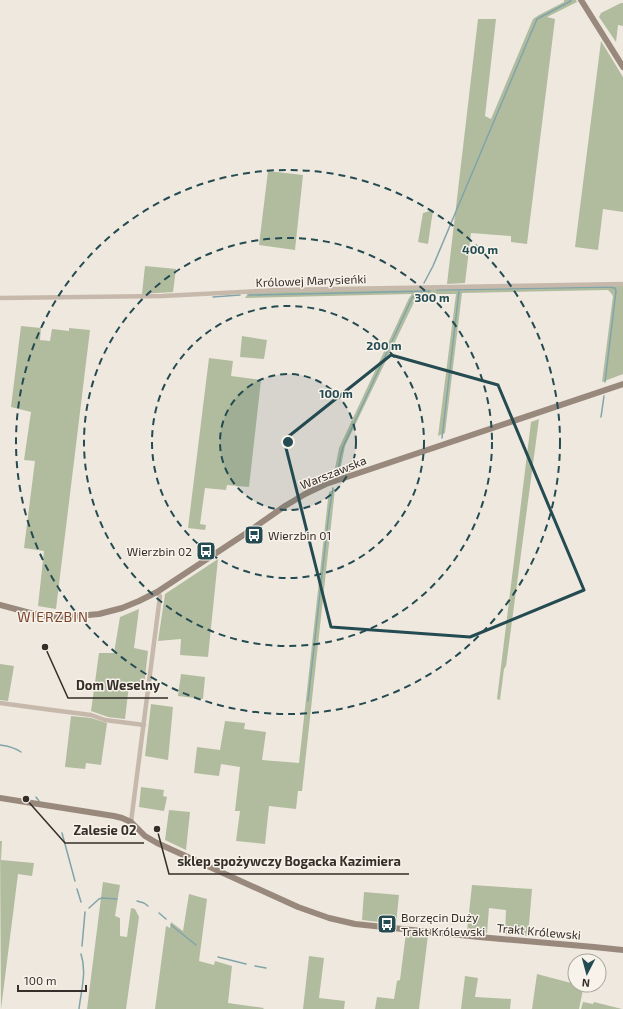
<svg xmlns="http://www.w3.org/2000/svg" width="623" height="1009" font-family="'Exo 2',sans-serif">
<rect width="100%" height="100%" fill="#efe8de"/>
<g fill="#b1bc9f">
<path d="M564,0h12l1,2 -30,15 8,2 -28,225 -16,-2v-6l-40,-3 -6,50 -18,1 31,-265h18l-11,97 6,3 42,-100 6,-4 25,-13z"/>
<path d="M621,3h2v23l-5,-1 -2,17 -17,-25 2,-4z"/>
<path d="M601,41l22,36v135l-20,-3 -5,41 -23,-3z"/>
<path d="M268,171l35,4 -8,75 -36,-5z"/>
<path d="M433,210l-5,34 -10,-2 5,-29z"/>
<path d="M145,266l31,3 -3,23 -31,2z"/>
<path d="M623,285v89l-21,8 11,-86 -2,-3 -3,-3 -146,3 -17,140 -7,3 18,-142h-38l-73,152 -4,20 -6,2 4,-20 70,-150 3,-4 -167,4 3,-5 17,-1z"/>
<path d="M21,326l20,2 -1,12 10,1 2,-12 17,2v-3l21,2 -34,279 -18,-3 6,-55 -20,-3 11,-87 -11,-1 7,-48 -20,-5z"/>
<path d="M242,336l25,4 -3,19 -24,-2z"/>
<path d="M209,358l24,3 -2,15 30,4 -12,107 -22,-2 -1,5 -21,-2 -5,36 6,1 -1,5 -17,-2z"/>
<path d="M539,419l-33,247 -2,3 -4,31 -3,-1 34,-277z"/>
<path d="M335,489l-33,302h-4l-2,18 -27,-3 -4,38 -29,-3 4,-30h-5l5,-44 -19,-3 -2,12 -25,-3 3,-26 23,3 5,-29 20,2 -1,6 22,3 -4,28 37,3 29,-264 1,-7z"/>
<path d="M218,559l-10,98 -28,-2 1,-16 -23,2 7,-47z"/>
<path d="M139,609l-5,39 14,3 -4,35 -15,-1 -4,34 -17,-2 -17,-6 8,-58h15l6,-36z"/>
<path d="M0,664l14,2 -6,35 -8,-1z"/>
<path d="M181,674l24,3 -2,22 -25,-3z"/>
<path d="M151,704l22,3 -5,53 -23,-4z"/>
<path d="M71,716l20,2 16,5 -6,42 -15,-2 -1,6 -20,-2z"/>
<path d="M141,787l23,3 -1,6 4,1 -3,14 -25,-4z"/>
<path d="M169,810l21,2 -4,38 -21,-10z"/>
<path d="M0,841h2l-1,19 33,3 -2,13 -14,-2 -17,135z"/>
<path d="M103,882l17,3 -5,31 5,2v18l7,1 4,-29 4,1 4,8 -13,92h-39z"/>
<path d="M472,885l60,4 -4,47 -23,-2 1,-24 -17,-2 -2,25 -20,-2z"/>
<path d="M364,892l35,3 -3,29 -34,-4z"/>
<path d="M189,894l18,5 -8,62 15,4 1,-4 17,5 -4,37 36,5 -1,1h-108l11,-83 4,2 1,-6 12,9z"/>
<path d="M406,933l22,2 -9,74h-44l2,-12 17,2 3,-18 3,-1z"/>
<path d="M309,956l15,2 -5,40 26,3 -1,8h-41z"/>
<path d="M537,974l38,10v1h9l-5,24h-47z"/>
<path d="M465,976l13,2 -3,19 36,2 -1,10h-49z"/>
<path d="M583,1002l10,2 1,-2 28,7h-41z"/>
</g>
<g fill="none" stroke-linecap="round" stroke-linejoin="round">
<g stroke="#80a4a9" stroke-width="1.5">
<path d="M424,283l9,-17 104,-247 34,-18 -1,-1"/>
<path d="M437,290l171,-3 7,1 1,3 -11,91"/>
<path d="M249,295l181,-4"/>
<path d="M213,297l27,-2"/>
<path d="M601,417l3,-21"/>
<path d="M442,438l17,-147"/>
<path d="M338,472l3,-18 2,-7 69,-149 6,-7"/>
<path d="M308,701l21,-189 4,-24"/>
<path d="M0,745c8,1 14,2 21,7"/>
<path d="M36,797l3,4"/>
<path d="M62,833l13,48"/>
<path d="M77,889l4,13"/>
<path d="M137,901l7,2 4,3"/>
<path d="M89,908l10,-9 3,-1 15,1"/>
<path d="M159,913l7,6"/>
<path d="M171,925l25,20"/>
<path d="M82,946l3,-34"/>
<path d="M218,957l28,7"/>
<path d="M255,966l11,2"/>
<path d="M79,1009c2,-18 8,-37 2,-55"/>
</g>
<g stroke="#c6b9ab" stroke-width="4.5">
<path d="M0,298l162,-2 118,-6 343,-6"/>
<path d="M0,703l52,7 39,5 14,5 39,5"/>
<path d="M131,822l29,-226 -3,-4"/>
</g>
<g stroke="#99897d" stroke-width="6">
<path d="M581,0l42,67"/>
<path d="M0,605l34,9 12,2 21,1 32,-3 23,-6 17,-7 18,-9 88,-58 40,-28 20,-12 21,-10 297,-100"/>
<path d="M0,798l114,18 8,2 9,4 14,14 12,7 141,64 31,11 26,6 124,13 115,10 29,3"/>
</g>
</g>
<path fill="none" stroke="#244b51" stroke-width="3" stroke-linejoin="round" d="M391,355l107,30 86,205 -114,47 -139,-10 -47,-187z"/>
<circle cx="288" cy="442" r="68" fill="#244b51" fill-opacity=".12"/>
<g fill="none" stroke="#244b51" stroke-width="2" stroke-dasharray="7 5">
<circle cx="288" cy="442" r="68"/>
<circle cx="288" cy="442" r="136"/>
<circle cx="288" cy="442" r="204"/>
<circle cx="288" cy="442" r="272"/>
</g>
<defs>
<g id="bus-square" transform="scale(1)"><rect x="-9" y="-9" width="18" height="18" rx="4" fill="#244b51" stroke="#f7f2ea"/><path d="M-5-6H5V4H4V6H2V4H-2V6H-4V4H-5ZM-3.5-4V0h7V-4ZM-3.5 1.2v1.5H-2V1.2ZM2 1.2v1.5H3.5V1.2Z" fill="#fff"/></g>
</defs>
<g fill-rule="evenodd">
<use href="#bus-square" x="254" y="535"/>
<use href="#bus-square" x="206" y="551"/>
<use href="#bus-square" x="387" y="924"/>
</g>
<g text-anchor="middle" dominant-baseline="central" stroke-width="3" stroke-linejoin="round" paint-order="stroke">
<g font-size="12" fill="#352e29" stroke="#f7f2ea">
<text transform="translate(311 280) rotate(-2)">Królowej Marysieńki</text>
<text transform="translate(333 472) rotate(-22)">Warszawska</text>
<text transform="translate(539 931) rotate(5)">Trakt Królewski</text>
</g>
<g font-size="12" fill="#352e29" stroke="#f7f2ea" text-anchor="start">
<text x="268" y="535">Wierzbin 01</text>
<text x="192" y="551" text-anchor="end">Wierzbin 02</text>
<text x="401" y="917">Borzęcin Duży<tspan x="401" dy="14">Trakt Królewski</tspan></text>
</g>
<g font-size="14" letter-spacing="1" fill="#7a442c" stroke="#f7f2ea">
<text x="53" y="616">WIERZBIN</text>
</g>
</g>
<circle cx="288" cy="442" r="6" fill="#244b51" stroke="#f7f2ea" stroke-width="2"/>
<g font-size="12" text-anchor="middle" font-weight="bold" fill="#244b51" stroke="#f7f2ea" stroke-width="3" stroke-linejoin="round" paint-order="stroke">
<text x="480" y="254">400 m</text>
<text x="432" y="302">300 m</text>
<text x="384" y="350">200 m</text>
<text x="336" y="398">100 m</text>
</g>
<path fill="none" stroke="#352e29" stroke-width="1.5" d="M45 647L68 698H168M26 799L65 843H144M157 829L169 874H409"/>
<g fill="#352e29" stroke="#f7f2ea" stroke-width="1.5">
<circle cx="45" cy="647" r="4"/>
<circle cx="26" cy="799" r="4"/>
<circle cx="157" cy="829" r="4"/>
</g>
<g font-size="13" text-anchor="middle" font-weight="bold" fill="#352e29" stroke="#f7f2ea" stroke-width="3" stroke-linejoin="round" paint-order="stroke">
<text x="118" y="690">Dom Weselny</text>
<text x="105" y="835">Zalesie 02</text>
<text x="289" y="866">sklep spożywczy Bogacka Kazimiera</text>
</g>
<g transform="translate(587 973) rotate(186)"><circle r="19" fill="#f7f2ea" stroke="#a9a49d"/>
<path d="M0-3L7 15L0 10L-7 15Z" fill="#244b51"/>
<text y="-6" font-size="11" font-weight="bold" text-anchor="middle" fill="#352e29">N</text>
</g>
<path d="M18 985v6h68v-6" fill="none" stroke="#352e29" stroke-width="2"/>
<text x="24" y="985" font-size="12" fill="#352e29" stroke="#f7f2ea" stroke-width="3" paint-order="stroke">100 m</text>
</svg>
